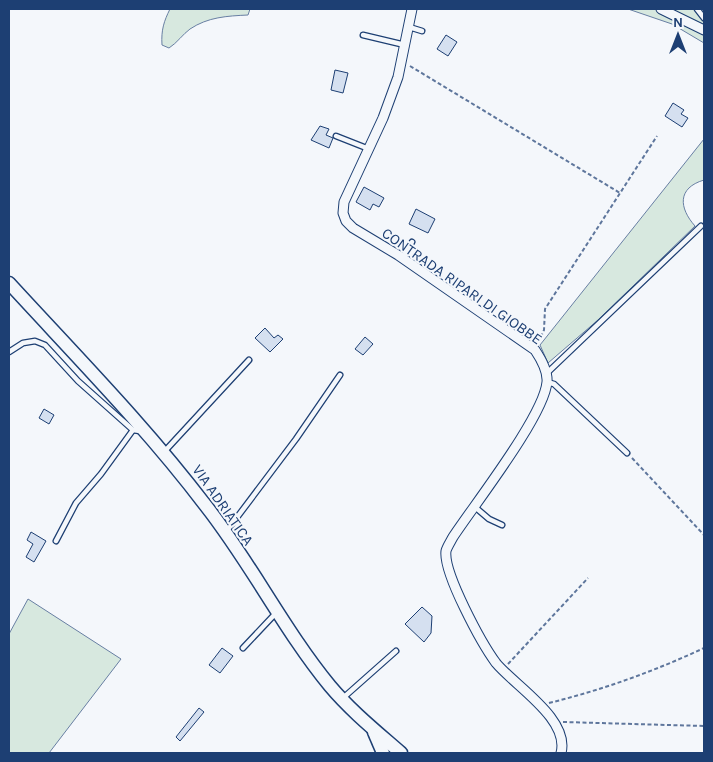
<svg xmlns="http://www.w3.org/2000/svg" width="713" height="762" font-family="Karla,sans-serif">
<rect width="100%" height="100%" fill="#f4f7fb"/>
<g fill="#d7e8df" stroke="#687fa3">
<path d="M170,9h80l-2,6c-21,1 -40,2 -58,14 -7,5 -13,14 -21,19l-7,-3c-1,-15 2,-24 8,-36z"/>
<path d="M628,9h76v34l-32,-19z"/>
<path d="M704,139v41c-27,8 -25,28 -9,46l-97,94 -50,43 -8,-18z"/>
<path d="M28,599l93,60 -72,94h-40v-119z"/>
</g>
<g fill="#d5e0f0" stroke="#1d3f73">
<path d="M446,35l11,7 -9,14 -11,-7z"/>
<path d="M335,70l13,3 -5,20 -12,-3z"/>
<path d="M673,103l11,7 -3,4 7,4 -6,9 -17,-11z"/>
<path d="M320,126l9,3 -3,6 7,3 -4,10 -18,-8z"/>
<path d="M364,187l20,11 -5,9 -6,-3 -3,6 -14,-8z"/>
<path d="M416,209l19,10 -7,14 -19,-9z"/>
<path d="M265,328l9,10 4,-3 5,4 -13,13 -15,-14z"/>
<path d="M365,337l8,7 -10,11 -8,-6z"/>
<path d="M44,409l10,6 -5,9 -10,-6z"/>
<path d="M31,532l15,9 -12,21 -8,-5 7,-13 -6,-4z"/>
<path d="M422,607l10,9 -1,17 -7,9 -19,-18z"/>
<path d="M222,648l11,8 -13,17 -11,-8z"/>
<path d="M199,708l5,4 -24,29 -4,-4z"/>
</g>
<g fill="none" stroke-linecap="round" stroke-linejoin="round">
<g stroke="#1d3f73" stroke-width="7">
<g id="lane">
<path d="M697,9l7,9"/>
<path d="M409,27l13,4"/>
<path d="M363,35l42,10"/>
<path d="M336,136l33,13"/>
<path d="M403,258l9,-16"/>
<path d="M9,352l14,-9 12,-2 10,4 33,36 55,49 7,1"/>
<path d="M546,374l155,-148"/>
<path d="M547,382l7,2 73,69"/>
<path d="M164,452l85,-92"/>
<path d="M475,507l14,12 13,6"/>
<path d="M226,532l70,-93 44,-64"/>
<path d="M56,541l20,-38 25,-29 32,-44"/>
<path d="M243,648l33,-35"/>
<path d="M343,698l53,-47"/>
</g>
</g>
<g stroke="#1d3f73" stroke-width="11">
<g id="street">
<path d="M412,9l-14,68 -15,41 -39,84 -1,11 3,8 7,7 45,27 137,95c6,9 13,21 12,32 -3,34 -73,123 -94,155 -2,4 -6,10 -7,14 -3,22 36,93 50,112 19,23 74,56 65,90"/>
<path d="M661,9l43,21"/>
</g>
</g>
<g stroke="#1d3f73" stroke-width="15">
<g id="secondary">
<path d="M9,283c67,73 137,144 197,223 45,57 78,124 124,180 21,25 47,46 71,67"/>
<path d="M374,732l9,21"/>
</g>
</g>
<g stroke="#5e769c" stroke-width="2" stroke-dasharray="4 2.5" stroke-linecap="butt">
<path d="M410,66l210,127"/>
<path d="M538,343l6,-13 1,-21 112,-173"/>
<path d="M632,458l72,77"/>
<path d="M508,664l80,-86"/>
<path d="M549,703c53,-13 106,-32 155,-55"/>
<path d="M563,722l141,4"/>
</g>
<use href="#lane" stroke="#f4f7fb" stroke-width="4.5"/>
<use href="#street" stroke="#f4f7fb" stroke-width="9"/>
<use href="#secondary" stroke="#f4f7fb" stroke-width="12"/>
</g>
<g text-anchor="middle" dominant-baseline="central" stroke-width="4" stroke-linejoin="round" paint-order="stroke">
<g font-size="15" fill="#1d3f73" stroke="#f4f7fb">
<text transform="translate(462 286) rotate(35)">CONTRADA RIPARI DI GIOBBE</text>
<text transform="translate(223 505) rotate(55)">VIA ADRIATICA</text>
</g>
</g>
<rect width="713" height="762" fill="none" stroke="#1d3f73" stroke-width="20"/>
<g transform="translate(678 35)" stroke="#f4f7fb" stroke-width="4" paint-order="stroke">
<path d="M0-4L9 19L0 12L-9 19Z" fill="#1d3f73"/>
<text y="-8" font-size="14" font-weight="bold" text-anchor="middle" fill="#1d3f73">N</text>
</g>
</svg>
